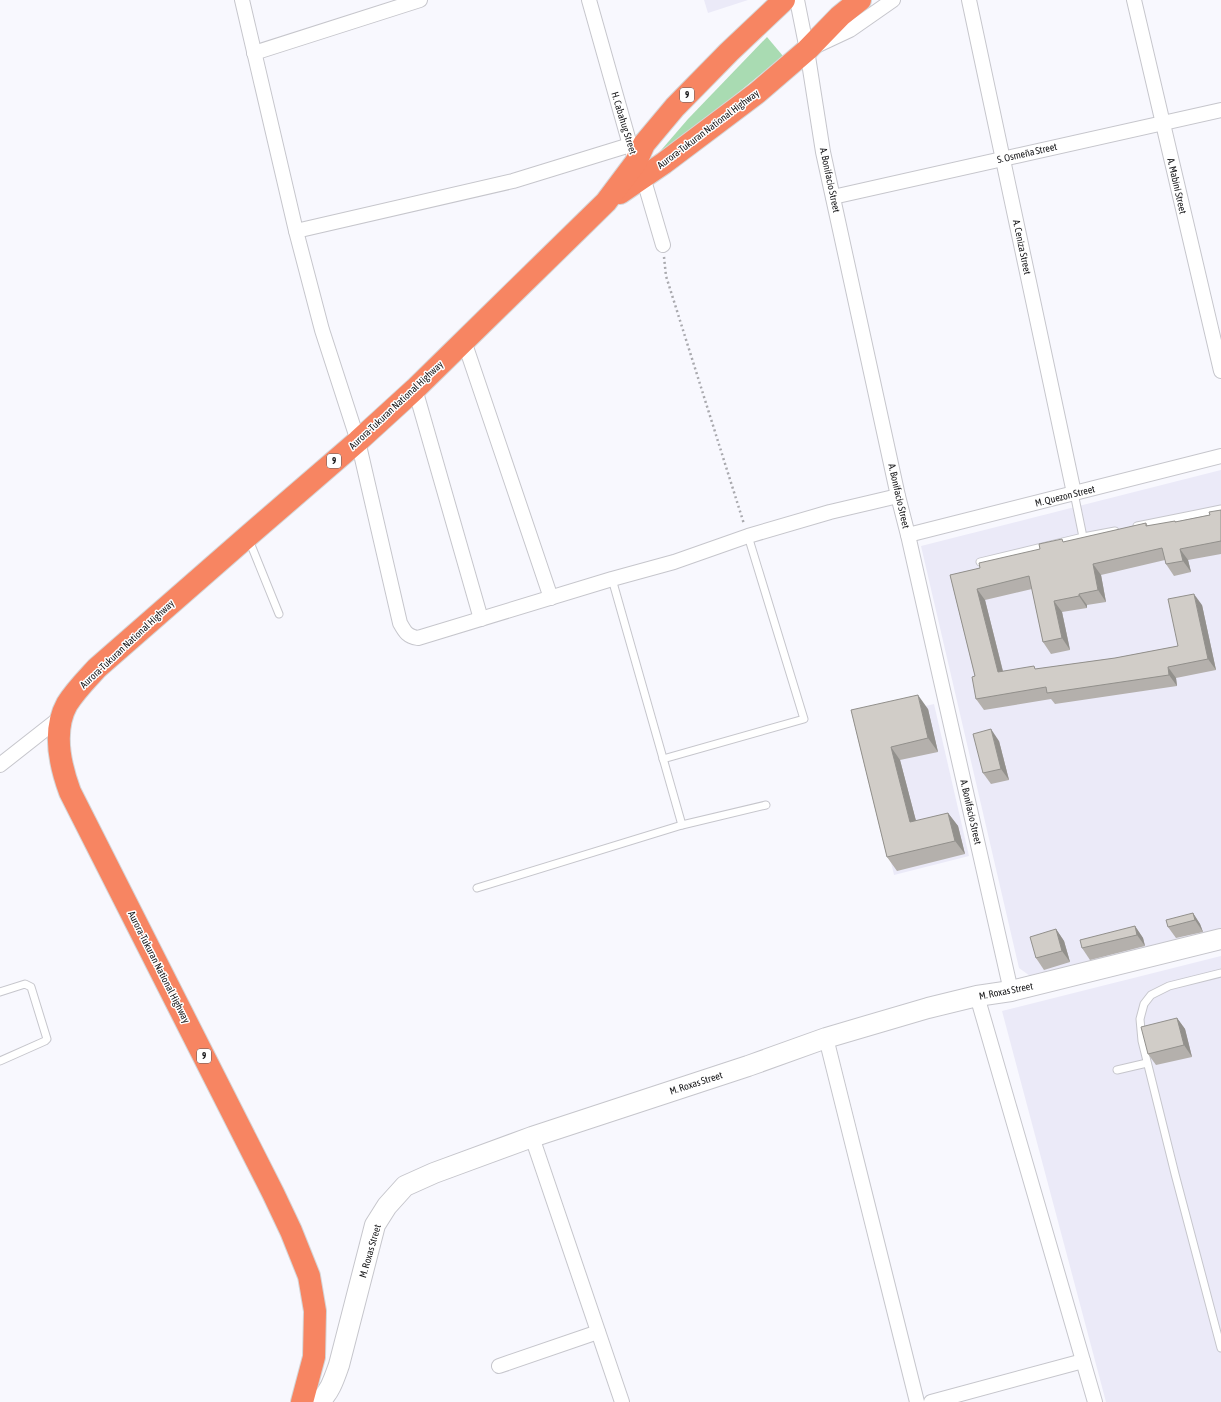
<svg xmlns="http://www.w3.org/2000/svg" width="1221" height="1402" font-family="'Asap Condensed',sans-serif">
<rect width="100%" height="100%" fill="#f8f8fe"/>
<g fill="#ebeaf8">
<path d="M704,0h44l-40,13z"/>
<path d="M1221,470v464l-184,47 -18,-13 -98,-422z"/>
<path d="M934,704l35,152 -75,19 -37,-153z"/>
<path d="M1221,956v446h-115l-104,-391z"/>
</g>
<path fill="#a9dbb2" d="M767,37l16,19 -88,72 -45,35 38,-44z"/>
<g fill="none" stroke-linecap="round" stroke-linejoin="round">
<g stroke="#c6c6cc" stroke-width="9">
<g id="lane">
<path d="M1074,493l9,44"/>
<path d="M1137,526l84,-17"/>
<path d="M249,540l30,74"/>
<path d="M980,562l103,-25 32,-6"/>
<path d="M612,579l70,246"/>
<path d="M663,759l141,-40 -56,-183"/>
<path d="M477,888l205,-63 84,-20"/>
<path d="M1221,973l-52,13 -18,9 -7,9 -4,15 2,22 33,133 46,174"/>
<path d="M0,992l25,-8 6,3 16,52 -2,2 -45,20"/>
<path d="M1117,1070l30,-7"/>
</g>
</g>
<g stroke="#c6c6cc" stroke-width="16">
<g id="street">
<path d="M242,0l54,231 26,99 36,111 42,182c5,9 7,13 18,15l194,-59 62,-17 74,-26 82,-24 68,-16"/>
<path d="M589,0l41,145 13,32 20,68"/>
<path d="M797,0l10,50 16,102 75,344 10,39 103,456"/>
<path d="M969,0l105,493"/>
<path d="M1134,0l87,371"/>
<path d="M818,45l32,-15 43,-30"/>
<path d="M254,53l166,-53"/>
<path d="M833,197l388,-87"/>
<path d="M296,231l217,-50 117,-36"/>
<path d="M464,341l87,257"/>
<path d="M415,389l66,230"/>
<path d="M908,535l313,-79"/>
<path d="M0,765l61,-48"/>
<path d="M977,996l118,406"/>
<path d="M826,1038l91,364"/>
<path d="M532,1137l90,265"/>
<path d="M499,1366l99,-34"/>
<path d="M931,1402l152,-41"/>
</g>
</g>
<g stroke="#c6c6cc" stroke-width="22">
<path id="secondary" d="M319,1402c11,-10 15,-23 20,-37l36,-140 12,-19 18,-20 29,-13 98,-36 216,-71 78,-28 102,-30 49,-12 34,-5 210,-52"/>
</g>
<g stroke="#d5d5d6" stroke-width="24">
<g id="highway">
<path d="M620,193l44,-30 93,-70 50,-43 33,-34 20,-16"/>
<path d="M302,1402l12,-45 1,-46 -6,-35 -18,-45 -18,-38 -203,-401c-10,-27 -18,-61 -3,-88 8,-13 19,-24 30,-36l151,-132 110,-95 57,-52 49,-48 142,-139 30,-40 8,-18 31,-37 54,-55 55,-52"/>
</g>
</g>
<path stroke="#a9a9ae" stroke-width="2.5" stroke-dasharray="2 3" stroke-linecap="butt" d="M664,257l2,19 78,248"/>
<use href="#lane" stroke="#fff" stroke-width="7"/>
<use href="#street" stroke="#fff" stroke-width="14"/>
<use href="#secondary" stroke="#fff" stroke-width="20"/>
<use href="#highway" stroke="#f78562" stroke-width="22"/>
</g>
<g fill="#b4b0ac">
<path d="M1221,510v44l-33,6 3,12 -17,4 -8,-12 -1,-4 -64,15 5,27 -19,3v3l-25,4 8,38 -19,4 -8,-12 -11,-53 -47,11 18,71 33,-2 79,-11 63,-12 24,-41 14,65 -40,8 1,8 -122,18 -4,-5 -67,11 -8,-11 -1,-23 -25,-101 30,-7 84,-26 82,-19 2,3 27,-5 1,1 34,-7z"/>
<path d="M928,709l10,43 -38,8 16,61 32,-8 10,13 7,28 -68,17 -10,-14 -36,-147z"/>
<path d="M999,741l10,39 -18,4 -8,-11z"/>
<path d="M1193,913l7,11 3,8 -27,6 -8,-11z"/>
<path d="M1135,926l8,12 2,8 -55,14 -8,-12z"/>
<path d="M1056,929l8,12 6,21 -26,8 -8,-12z"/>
<path d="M1177,1018l8,11 7,28 -36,8 -8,-11z"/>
</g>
<g fill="#92908c">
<path d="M1180,549l8,11 3,12 -8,-11z"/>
<path d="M1093,564l8,11 5,27 -8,-12z"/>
<path d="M977,589l8,11 21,84 -8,-12z"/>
<path d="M1079,594l8,11v3l-8,-12z"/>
<path d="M1194,594l8,11 14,65 -8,-11z"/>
<path d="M1054,601l8,11 8,38 -8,-12z"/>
<path d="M1168,667l8,11 1,8 -8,-11z"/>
<path d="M918,695l10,14 10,43 -10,-14z"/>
<path d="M991,729l8,12 10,39 -8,-11z"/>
<path d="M891,747l9,13 20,76 -10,-14z"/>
<path d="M948,813l10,13 7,28 -10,-13z"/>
<path d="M1193,913l7,11 3,8 -8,-12z"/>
<path d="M1135,926l8,12 2,8 -8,-11z"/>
<path d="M1056,929l8,12 6,21 -8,-11z"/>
<path d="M1177,1018l8,11 7,28 -8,-12z"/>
</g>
<g fill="#d1cdc8" stroke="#92908c">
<path d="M1221,510v31l-41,8 3,12 -17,3 -4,-16 -69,16 5,26 -19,4v2l-25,5 8,37 -19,4 -14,-66 -52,13 21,83 36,-6 1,3 80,-11 63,-12 -10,-47 26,-5 14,65 -40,8 1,8 -122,18 -1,-6 -70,12 -4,-22 3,-1 -25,-101 30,-7 -1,-5 61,-14 -1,-5 23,-5 1,3 83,-19v3l29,-5v1l35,-7 -1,-3z"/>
<path d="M918,695l10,43 -37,9 19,75 38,-9 7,28 -68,16 -36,-147z"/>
<path d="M991,729l10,40 -18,4 -10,-39z"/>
<path d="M1193,913l2,7 -27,7 -2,-7z"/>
<path d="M1135,926l2,9 -55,13 -2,-8z"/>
<path d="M1056,929l6,22 -26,7 -6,-21z"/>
<path d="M1177,1018l7,27 -36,9 -7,-27z"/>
</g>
<g text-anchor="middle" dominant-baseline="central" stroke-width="3" stroke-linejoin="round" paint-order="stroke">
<g fill="#fff" stroke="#5d5d5f" stroke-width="1">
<rect x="680" y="88" width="14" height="14" rx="3"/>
<rect x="327" y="454" width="14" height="14" rx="3"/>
<rect x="197" y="1049" width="14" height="14" rx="3"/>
</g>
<g font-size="9" font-weight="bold" fill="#18181a">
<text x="687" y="95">9</text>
<text x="334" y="461">9</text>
<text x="204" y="1056">9</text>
</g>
<g font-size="10" fill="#18181a" stroke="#fff">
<text transform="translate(624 123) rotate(73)">H. Cabahug Street</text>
<text transform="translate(708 129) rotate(-37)">Aurora-Tukuran National Highway</text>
<text transform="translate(1027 153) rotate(-13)">S. Osmeña Street</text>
<text transform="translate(830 180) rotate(78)">A. Bonifacio Street</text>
<text transform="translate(1177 186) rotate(77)">A. Mabini Street</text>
<text transform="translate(1022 247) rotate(78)">A. Ceniza Street</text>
<text transform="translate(396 405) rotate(-43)">Aurora-Tukuran National Highway</text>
<text transform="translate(899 496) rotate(77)">A. Bonifacio Street</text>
<text transform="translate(1065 496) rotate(-14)">M. Quezon Street</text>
<text transform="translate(127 644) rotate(-43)">Aurora-Tukuran National Highway</text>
<text transform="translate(971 812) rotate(77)">A. Bonifacio Street</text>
<text transform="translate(159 967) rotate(63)">Aurora-Tukuran National Highway</text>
<text transform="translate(1006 991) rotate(-11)">M. Roxas Street</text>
<text transform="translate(696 1083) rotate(-18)">M. Roxas Street</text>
<text transform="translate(370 1251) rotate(-74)">M. Roxas Street</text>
</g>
</g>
</svg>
